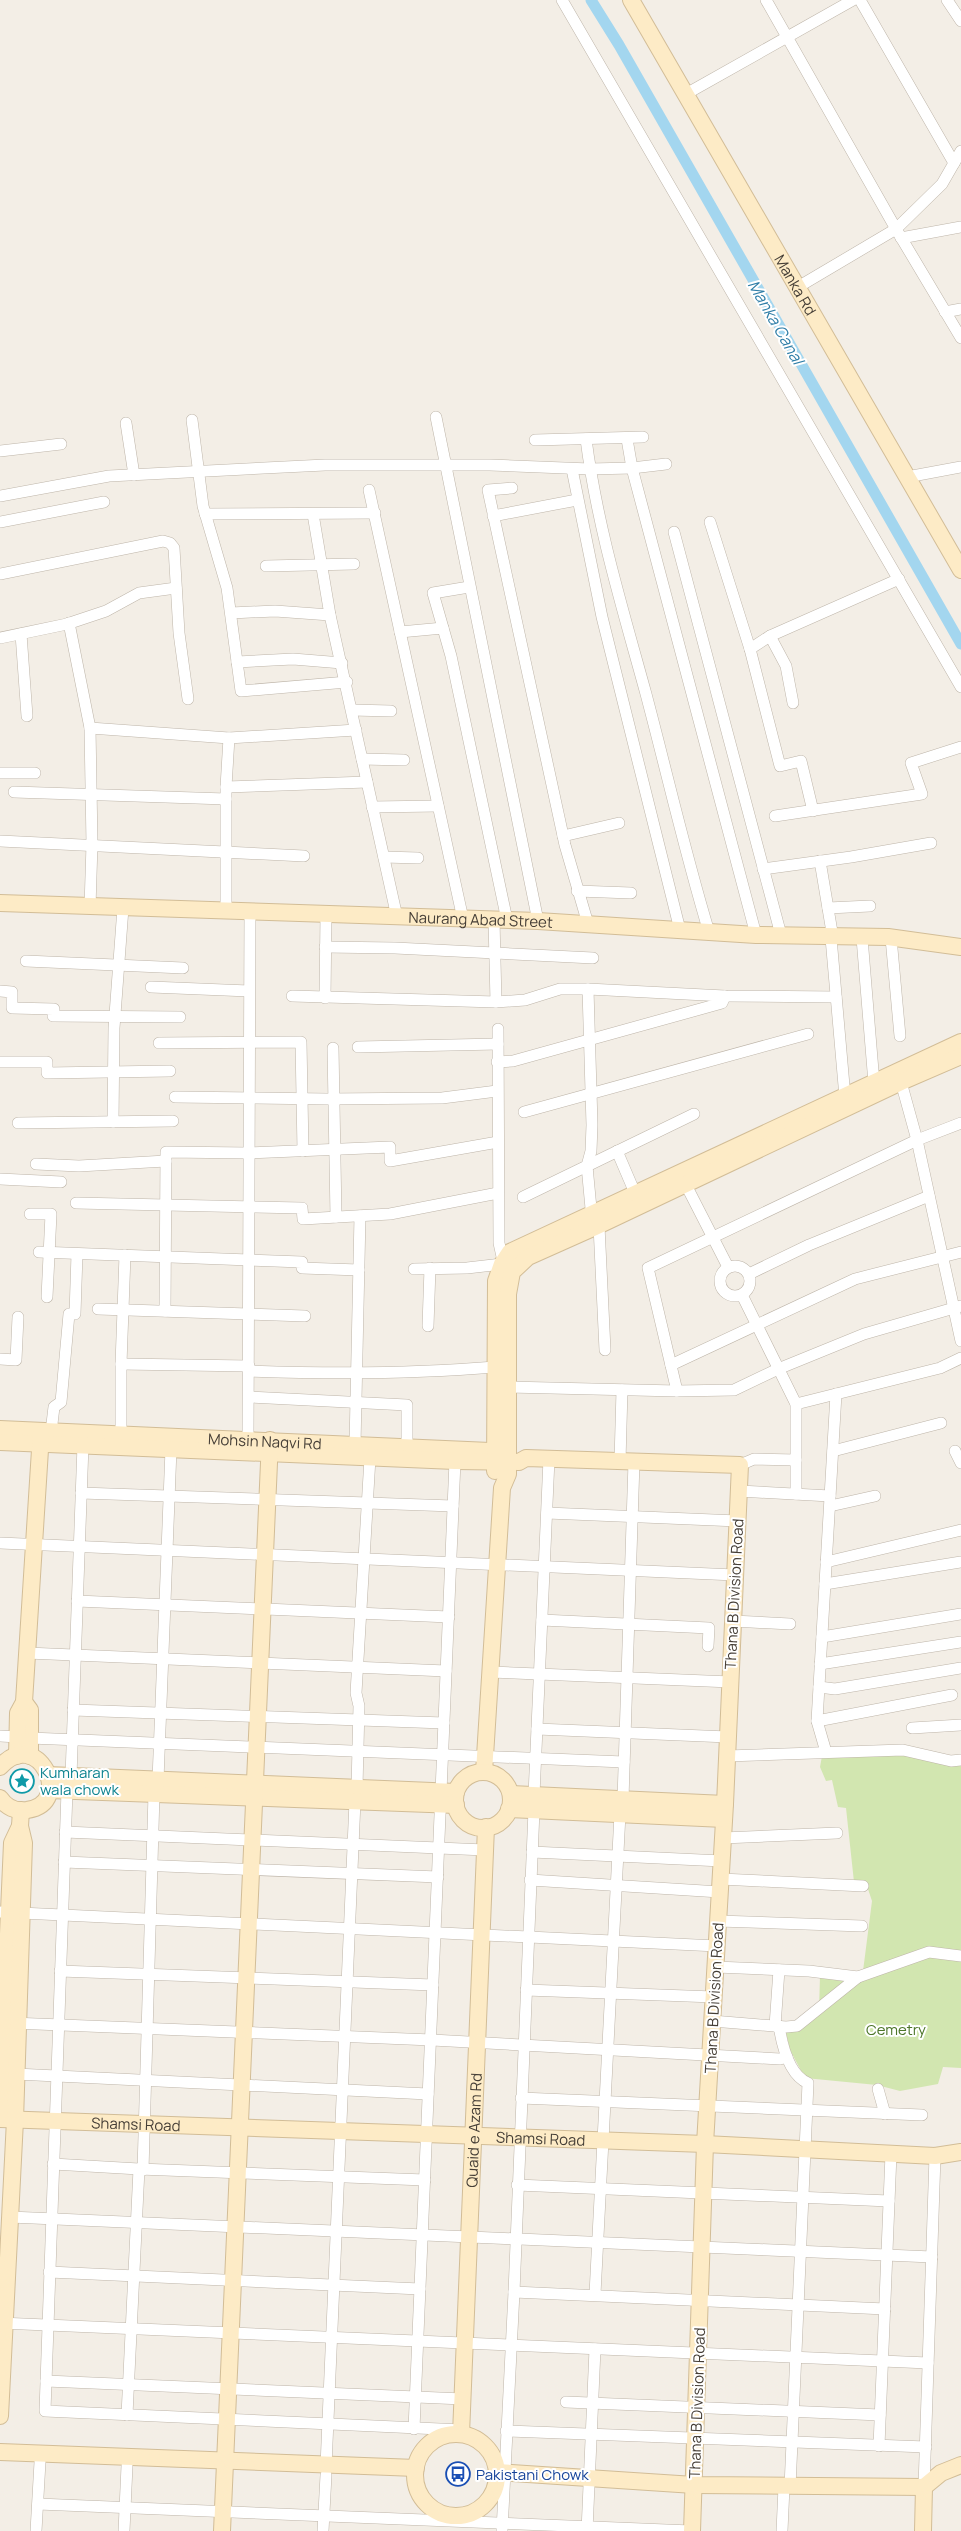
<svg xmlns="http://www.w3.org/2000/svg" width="961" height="2531" font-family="Manrope,sans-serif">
<rect width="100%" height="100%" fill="#f3eee6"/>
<path fill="#d2e6b0" d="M903,1753l58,11v304l-18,-1 -5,17 -38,7 -23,-6 -72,-7 -15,-28 -4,-17 16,-7 17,-15 1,-35 42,3 10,-78 -6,-18 -12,-1 -8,-74 -8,-1 -6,-27 -6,1 -6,-14 2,-11z"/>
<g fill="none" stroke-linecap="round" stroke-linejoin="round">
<path stroke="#a3d6ef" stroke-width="11" d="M591,0l28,45 342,599"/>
<g stroke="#beb5a9" stroke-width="12">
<g id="street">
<path d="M562,0l399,687"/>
<path d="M766,0l130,229 65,109"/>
<path d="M860,0l94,163"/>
<path d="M947,0l14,21"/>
<path d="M686,94l167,-94"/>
<path d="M901,238l60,-11"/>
<path d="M798,287l98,-58 46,-45 19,-33"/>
<path d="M945,312l16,-3"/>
<path d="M436,417l102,504"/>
<path d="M192,420l11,86 24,82 14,103 106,-9"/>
<path d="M126,423l8,52"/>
<path d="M586,439c11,87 37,171 60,255 21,79 39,159 63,238"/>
<path d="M627,439l5,29 124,467"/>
<path d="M535,440l108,-3"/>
<path d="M0,451l61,-7"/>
<path d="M572,469l30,148 78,313"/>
<path d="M907,477l54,-10"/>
<path d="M512,488l-24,2 77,355 23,79"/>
<path d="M369,490l94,429"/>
<path d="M0,496l109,-20 216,-11h165l100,4 42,-1 34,-4"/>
<path d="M205,514l170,-1"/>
<path d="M313,514l17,101 67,302"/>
<path d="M493,516l84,-16"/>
<path d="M0,522l104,-20"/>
<path d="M710,522l40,127 30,117 21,-5 12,50"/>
<path d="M674,532l107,403"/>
<path d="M266,566l88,-2"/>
<path d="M0,574l163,-33 7,2 4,5 5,85 9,66"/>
<path d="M469,587l-36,6 18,63 56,264"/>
<path d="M231,613l44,-2 55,4"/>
<path d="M69,623l21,105 2,116 -2,63"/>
<path d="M400,632l43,-4"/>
<path d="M21,634l6,82"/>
<path d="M770,636l16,30 7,37"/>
<path d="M0,638l67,-14 39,-13 33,-18 37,-5"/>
<path d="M750,649l20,-13 129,-57"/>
<path d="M237,662l56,-3 49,4"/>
<path d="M352,710l39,1"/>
<path d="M90,728l139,10 127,-8"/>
<path d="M362,759l42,1"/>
<path d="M0,773h35"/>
<path d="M226,787l141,-5"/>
<path d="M14,792l212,7"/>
<path d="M372,807l66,-1"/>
<path d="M775,816l147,-22 -11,-31 50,-16"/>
<path d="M563,836l56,-13"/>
<path d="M0,841l304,15"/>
<path d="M384,857l34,1"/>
<path d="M820,861l13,77"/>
<path d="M763,869l88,-12 80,-14"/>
<path d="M577,891l54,2"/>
<path d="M828,908l42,-2"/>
<path d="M226,912v-125l3,-49"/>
<path d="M494,920l2,82"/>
<path d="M831,938l14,159"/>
<path d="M862,938l12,145"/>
<path d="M891,938l9,98"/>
<path d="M325,947l70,1 198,10"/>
<path d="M26,961l157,7"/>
<path d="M151,987l98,4"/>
<path d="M588,989l4,136 -1,26 -4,15 5,53"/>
<path d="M0,991l12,1v16l42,1 -1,7 127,1"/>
<path d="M292,996l204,6 29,-2 35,-11h28l137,7 111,1"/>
<path d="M325,998l1,-83"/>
<path d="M498,1029l1,214 4,18"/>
<path d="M159,1043l142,-1 2,109"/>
<path d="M358,1047l140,-3"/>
<path d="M333,1048l3,169"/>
<path d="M0,1062h47v11l123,-2"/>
<path d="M497,1062l16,-1 209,-58 3,-7"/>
<path d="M901,1082l16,58 44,201"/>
<path d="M175,1097l152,2 115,-1 55,-7"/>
<path d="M524,1112l284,-78"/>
<path d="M113,1122l1,-94 9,-120"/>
<path d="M18,1123l155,-2"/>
<path d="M617,1151l21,49"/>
<path d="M36,1164l43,2 87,-5"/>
<path d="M0,1179l61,3"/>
<path d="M686,1185l42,82"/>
<path d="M523,1197l171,-83"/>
<path d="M76,1203l226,5 1,11 87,-5 108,-21"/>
<path d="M30,1214h21l-4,83"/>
<path d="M599,1226l6,124"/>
<path d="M39,1252l263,10v6l57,2"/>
<circle cx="735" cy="1281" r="15"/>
<path d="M414,1269l53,-1 35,-4"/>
<path d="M749,1274l60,-29 120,-49"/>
<path d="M742,1295l54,109v90"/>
<path d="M98,1309l207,7"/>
<path d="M165,1311l1,-159 83,1 141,-6v14l108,-19"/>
<path d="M428,1326l2,-58"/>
<path d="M0,1359l16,1 2,-43"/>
<path d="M121,1364l128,2"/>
<path d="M671,1365l184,-86 106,-27"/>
<path d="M249,1371c83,3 163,3 246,-4"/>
<path d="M508,1387l169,4 57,-1 44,-21 86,-35 97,-28"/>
<path d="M677,1391l-29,-123 269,-128 44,-17"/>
<path d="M249,1397l158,8v42"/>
<path d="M796,1404l144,-36 21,-10"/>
<path d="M51,1432l3,-25 7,-5 8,-88h6l2,-60"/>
<path d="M121,1435v-71l4,-109"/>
<path d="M248,1439l2,-527"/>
<path d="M355,1445l5,-229"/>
<path d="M833,1451l108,-28"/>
<path d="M955,1451l6,12"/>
<path d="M620,1461l2,-71"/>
<path d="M740,1465l14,-6 42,1"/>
<path d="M739,1491l91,5"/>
<path d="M81,1493l372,13"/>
<path d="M830,1506l45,-10"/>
<path d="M547,1513l191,8"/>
<path d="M0,1543l735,32"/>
<path d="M826,1562l135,-32"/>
<path d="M825,1584l136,-22"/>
<path d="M77,1601l372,16"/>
<path d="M542,1620l167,8 -1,18"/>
<path d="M733,1621l57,3"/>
<path d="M822,1637l139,-23"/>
<path d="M27,1653l419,18"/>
<path d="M820,1664l141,-22"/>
<path d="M490,1672l241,10"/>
<path d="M819,1687l16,2 126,-21"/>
<path d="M73,1710l371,13"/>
<path d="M817,1721l135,-26"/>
<path d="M912,1728l49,-3"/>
<path d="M537,1729l191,8"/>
<path d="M0,1736l18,1"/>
<path d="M30,1738l594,24"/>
<path d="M826,1752l-9,-31 19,-327"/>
<path d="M727,1756l176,-6 48,11 10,-1"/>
<path d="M71,1776l12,-331"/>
<path d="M158,1780l13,-331"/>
<path d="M357,1788l2,-82 -3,-13 14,-235"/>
<path d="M67,1791l-22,620 417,19"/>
<path d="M534,1795l15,-336"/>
<path d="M623,1799l11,-337"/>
<path d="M65,1832l420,18"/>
<path d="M723,1838l114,-5"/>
<path d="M532,1852l190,9"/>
<path d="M64,1862l374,15"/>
<path d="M721,1879l142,7"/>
<path d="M530,1880l190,12"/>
<path d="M0,1912l717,34"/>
<path d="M718,1921l144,5"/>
<path d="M716,1967l93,4 49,6 71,-25 32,4"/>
<path d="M60,1971l373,14"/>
<path d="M526,1990l188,7"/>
<path d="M712,2021l74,6 11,-1 61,-49"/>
<path d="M12,2023l420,17 348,19 7,-2"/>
<path d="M775,2026l4,-56"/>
<path d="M779,2026c3,19 10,49 29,57l-18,404"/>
<path d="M16,2074l412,20"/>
<path d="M878,2089l7,25"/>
<path d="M521,2098l401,17"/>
<path d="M53,2164l86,5 286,11"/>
<path d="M143,2170l11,-376"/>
<path d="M517,2185l372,16"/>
<path d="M10,2217l922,40"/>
<path d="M49,2272l371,17"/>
<path d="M514,2292l371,17"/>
<path d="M595,2294l25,-480"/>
<path d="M0,2323l928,40"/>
<path d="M46,2381l417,18"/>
<path d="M566,2402l314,13"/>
<path d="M127,2415l12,-246"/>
<path d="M414,2429l41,-968"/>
<path d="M506,2431l420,16"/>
<path d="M879,2446l12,-292"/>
<path d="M326,2466l29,-665"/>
<path d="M924,2487l11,-331"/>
<path d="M38,2504l653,27"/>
<path d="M36,2531l4,-69"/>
<path d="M124,2531l3,-65"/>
<path d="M323,2531l3,-56"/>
<path d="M502,2531l12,-239 20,-482"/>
<path d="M587,2531l8,-182"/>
<path d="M782,2531l2,-44"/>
</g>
</g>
<g stroke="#d2bd97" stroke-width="18">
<g id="secondary">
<path id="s1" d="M631,0l330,570"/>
<path id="s2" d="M0,903l538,18 218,14 132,2 73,10"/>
<path id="s3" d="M0,1429l490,22"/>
<path d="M0,1442l455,19 64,1 7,-4 214,7 -15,339 -20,340 -13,387"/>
<path d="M495,1471l1,-190 6,-17 8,-12 451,-210"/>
<path d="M24,1702l6,8v46"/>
<path d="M17,1756l1,-43 6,-11 17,-268"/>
<path d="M0,1767c37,-42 76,36 27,43 -11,2 -21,-3 -27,-12"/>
<path d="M484,1772l18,-284 6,-14v-180l4,-22 16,-15 65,-29 308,-146 60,-26"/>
<circle cx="483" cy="1800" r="28"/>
<path d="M49,1775l407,17"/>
<path d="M49,1790l407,15"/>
<path d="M511,1794l214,10"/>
<path d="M509,1809l215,10"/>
<path d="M0,2117l12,-274 8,-17"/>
<path id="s4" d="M0,2119l705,25 230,12 26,-4"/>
<path d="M0,2416l15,-296 9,-277 -4,-17 1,-16"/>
<path id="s5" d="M461,2434l25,-607"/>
<circle cx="456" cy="2475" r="41"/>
<path d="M0,2452l416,16"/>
<path d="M497,2472l197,13 230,2 17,-14 20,-8"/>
<path d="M222,2531l48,-1091"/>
<path d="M923,2531l1,-44"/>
</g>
</g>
<use href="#street" stroke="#fff" stroke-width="11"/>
<use href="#secondary" stroke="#fdebc6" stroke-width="16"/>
</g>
<defs>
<g id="sight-ring" transform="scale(1.25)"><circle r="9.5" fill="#fff" stroke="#0f9aa8" stroke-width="1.5"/><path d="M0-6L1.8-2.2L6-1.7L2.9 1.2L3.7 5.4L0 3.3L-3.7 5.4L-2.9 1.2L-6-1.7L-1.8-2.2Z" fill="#0f9aa8"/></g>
<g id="bus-ring" transform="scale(1.25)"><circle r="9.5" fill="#fff" stroke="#1a4fb4" stroke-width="1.5"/><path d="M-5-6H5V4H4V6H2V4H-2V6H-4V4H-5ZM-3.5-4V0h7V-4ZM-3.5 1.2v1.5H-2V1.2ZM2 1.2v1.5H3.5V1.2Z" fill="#1a4fb4"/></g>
</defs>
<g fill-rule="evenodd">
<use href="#sight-ring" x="22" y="1781"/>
<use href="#bus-ring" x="458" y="2474"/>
</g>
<g text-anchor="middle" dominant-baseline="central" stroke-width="4" stroke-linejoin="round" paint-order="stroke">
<g font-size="15" fill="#453e36" stroke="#fff">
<text stroke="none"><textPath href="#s1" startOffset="329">Manka Rd</textPath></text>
<text stroke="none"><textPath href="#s2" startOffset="481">Naurang Abad Street</textPath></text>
<text stroke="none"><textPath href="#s3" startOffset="265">Mohsin Naqvi Rd</textPath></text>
<text transform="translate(734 1594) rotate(-87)">Thana B Division Road</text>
<text transform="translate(714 1998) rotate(-87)">Thana B Division Road</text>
<text stroke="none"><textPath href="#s4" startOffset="136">Shamsi Road</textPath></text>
<text stroke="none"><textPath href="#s5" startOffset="304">Quaid e Azam Rd</textPath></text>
<text stroke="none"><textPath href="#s4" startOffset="541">Shamsi Road</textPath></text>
<text transform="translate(697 2403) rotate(-88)">Thana B Division Road</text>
</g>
<g font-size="15" fill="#0d838f" stroke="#fff" text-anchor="start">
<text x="40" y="1772">Kumharan<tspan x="40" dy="17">wala chowk</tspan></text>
</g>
<g font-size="15" fill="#4d762a" stroke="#fff">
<text x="896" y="2029">Cemetry</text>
</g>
<g font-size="15" fill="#164399" stroke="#fff" text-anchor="start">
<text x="476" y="2474">Pakistani Chowk</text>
</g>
<g font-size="16" font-style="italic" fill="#2f7ea7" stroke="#fff">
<text transform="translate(776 322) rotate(60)">Manka Canal</text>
</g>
</g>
</svg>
